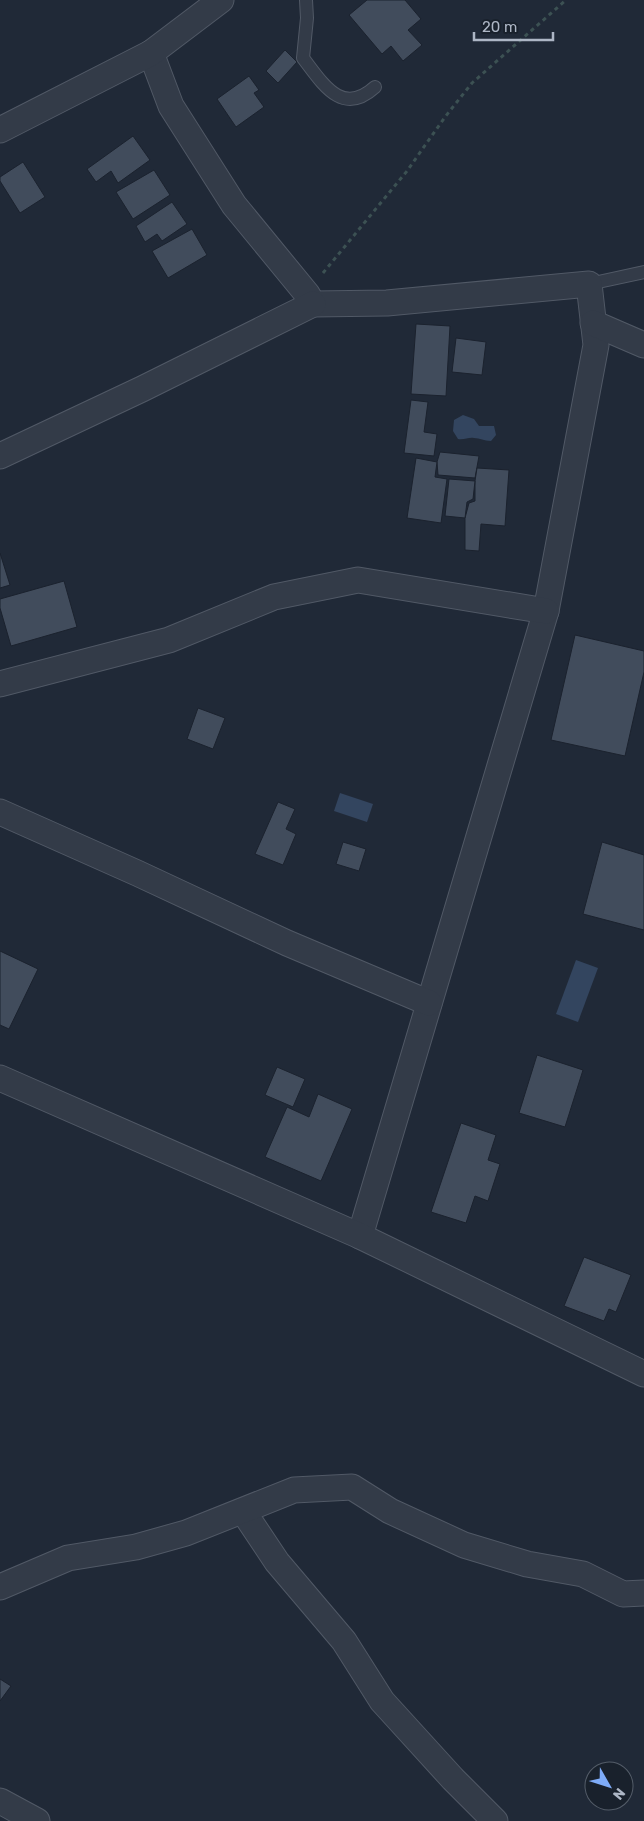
<svg xmlns="http://www.w3.org/2000/svg" width="644" height="1821" font-family="Rubik,sans-serif">
<rect width="100%" height="100%" fill="#202937"/>
<g fill="#33455f">
<path d="M463,415l11,4 5,7h15l2,9 -5,6c-7,0 -11,-3 -17,-3 -5,-1 -10,2 -16,1l-5,-8 1,-11z"/>
<path d="M340,793l33,11 -6,18 -33,-11z"/>
<path d="M576,960l22,8 -20,54 -22,-8z"/>
</g>
<g fill="#414c5c" stroke="#1b222e">
<path d="M367,0h38l16,19 -13,11 14,15 -19,16 -12,-15 -9,8 -33,-39z"/>
<path d="M285,50l12,12 -19,21 -12,-12z"/>
<path d="M249,76l10,14 -5,3 10,14 -28,20 -19,-28z"/>
<path d="M133,136l17,24 -32,23 -7,-12 -15,11 -9,-13z"/>
<path d="M23,162l22,35 -25,16 -20,-32v-4z"/>
<path d="M154,170l16,25 -37,24 -17,-27z"/>
<path d="M172,202l15,22 -25,17 -5,-7 -12,8 -9,-16z"/>
<path d="M192,229l15,26 -39,23 -16,-27z"/>
<path d="M416,324l34,2 -4,70 -35,-2z"/>
<path d="M456,338l30,4 -4,33 -30,-3z"/>
<path d="M411,400l17,2 -4,30 13,2 -3,22 -30,-3z"/>
<path d="M440,452l39,4 -4,22 -37,-3 -1,-13z"/>
<path d="M416,458l21,4 -2,15 12,2 -6,44 -34,-5z"/>
<path d="M477,468l32,2 -4,56 -24,-2 -2,27 -14,-1v-32l4,-15 6,-2v-20z"/>
<path d="M449,479l26,2 -2,18 -6,3 -2,16 -20,-2z"/>
<path d="M0,553l10,32 -10,3z"/>
<path d="M64,581l13,46 -66,19 -11,-38v-9z"/>
<path d="M575,635l69,16v21l-19,84 -74,-16z"/>
<path d="M198,708l27,10 -12,31 -26,-10z"/>
<path d="M278,802l17,7 -9,20 10,5 -13,31 -28,-11z"/>
<path d="M343,842l23,7 -7,22 -23,-7z"/>
<path d="M602,842l42,13v75l-61,-16z"/>
<path d="M0,951l38,18 -29,60 -9,-4z"/>
<path d="M537,1055l46,15 -18,57 -46,-14z"/>
<path d="M277,1067l28,12 -12,28 -28,-12z"/>
<path d="M318,1094l34,15 -31,72 -56,-24 22,-50 22,10z"/>
<path d="M461,1123l35,12 -8,25 12,4 -12,37 -13,-5 -9,27 -35,-11z"/>
<path d="M584,1257l47,18 -15,37 -7,-3 -5,12 -40,-15z"/>
<path d="M0,1679l11,7 -11,15z"/>
</g>
<g fill="none" stroke-linecap="round" stroke-linejoin="round">
<g stroke="#515966" stroke-width="14">
<g id="service">
<path d="M306,0l1,18 -4,40c20,26 39,59 72,29"/>
<path d="M589,284l55,-12"/>
</g>
</g>
<g stroke="#515966" stroke-width="27">
<g id="minor">
<path d="M151,53l20,53 63,99 73,89 6,10 74,-1 202,-19 7,61 -50,266 -186,625"/>
<path d="M0,130l151,-77 70,-53"/>
<path d="M593,323l51,22"/>
<path d="M0,456l142,-67 171,-85"/>
<path d="M0,684l169,-44 105,-43 84,-17 188,31"/>
<path d="M0,812l137,61 150,70 142,60"/>
<path d="M0,1078l360,158 284,138"/>
<path d="M243,1511l34,51 67,79 38,60 71,78 42,42"/>
<path d="M0,1587l68,-29 68,-11 50,-14 108,-43 58,-3 38,24 74,34 63,19 56,10 40,20 21,-1"/>
<path d="M0,1801l37,20"/>
</g>
</g>
<path stroke="#3c5153" stroke-width="3" stroke-dasharray="4 4" stroke-linecap="butt" d="M323,273l84,-102 38,-54 27,-34 94,-83"/>
<use href="#service" stroke="#333b48" stroke-width="12"/>
<use href="#minor" stroke="#333b48" stroke-width="25"/>
</g>
<g transform="translate(609 1786) rotate(129)"><circle r="24" fill="#19212c" stroke="#545d69"/>
<path d="M0-4L9 19L0 12L-9 19Z" fill="#7facf8"/>
<text y="-8" font-size="14" font-weight="bold" text-anchor="middle" fill="#adb6c5">N</text>
</g>
<path d="M474 32v8h79v-8" fill="none" stroke="#adb6c5" stroke-width="2.5"/>
<text x="482" y="32" font-size="15" fill="#adb6c5" stroke="#19212c" stroke-width="4" paint-order="stroke">20 m</text>
</svg>
